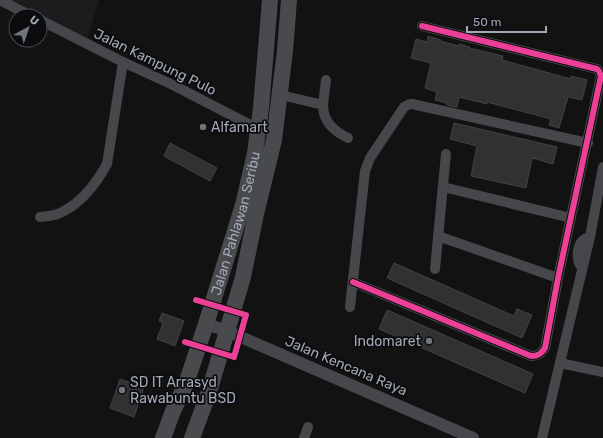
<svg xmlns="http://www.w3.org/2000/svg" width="603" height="438" font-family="Rubik,sans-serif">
<rect width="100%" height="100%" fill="#121212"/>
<path fill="#1c1c1e" d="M8,0h91l-12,39z"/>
<g fill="#313133" stroke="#404246">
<path d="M428,36l13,4 -1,1 19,5v-2l11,3 -1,1 34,8 -1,4 69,19v-3l16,4 -5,20 -14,-3 -9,31 -10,-3 2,-6 -64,-17v2l-28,-7 -2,10 -10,-2v-2l-12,-3 2,-8 -12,-4 6,-25 -20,-5 5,-19 11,3z"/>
<path d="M454,123l103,24 -4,17 -21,-6 -6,30 -55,-12 6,-30 -27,-7z"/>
<path d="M170,143l47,25 -7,13 -46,-25z"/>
<path d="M394,263l120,53 3,-7 15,6 -10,23 -135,-60z"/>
<path d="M387,310l146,64 -8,19 -146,-64z"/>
<path d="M162,313l22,8 -9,25 -18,-7 6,-16 -4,-2z"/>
<path d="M120,379l24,8 -10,30 -24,-9z"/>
</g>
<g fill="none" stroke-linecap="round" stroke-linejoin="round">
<g stroke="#46474b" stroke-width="10">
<path d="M0,0l31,16"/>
<path d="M40,20l83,42 50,23 85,44"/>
<path d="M281,95l42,10c0,17 11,26 25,33"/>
<path d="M323,105l3,-25"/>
<path d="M443,187l128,31"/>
<path d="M40,217c7,-1 16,-1 22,-5 19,-9 35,-30 45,-48l16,-102"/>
<path d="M438,236l120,42"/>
<path d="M582,268c-7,-9 -6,-28 8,-31"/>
<path d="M435,269l11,-115"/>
<path d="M353,282l178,74c7,0 10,-2 14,-8l13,-70 43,-202 -2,-5 -2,-2 -175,-43"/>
<path d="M350,307l15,-136 5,-13 34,-51 6,-3h2l176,39"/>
<path d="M560,363l43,9"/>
<path d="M304,438l4,-11"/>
<path d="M542,438l48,-201 13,-70"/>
</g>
<path stroke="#46474b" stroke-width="12" d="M206,324l21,7 246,107"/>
<g stroke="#494a4d" stroke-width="16">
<path id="s1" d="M163,438l10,-27 13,-27 20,-60 37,-119 12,-52 6,-45 9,-108"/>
<path d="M192,438l17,-46 34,-115 13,-63 18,-74 11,-89 4,-51"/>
</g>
<g stroke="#0c0c0e" stroke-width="8">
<g id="cycleway">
<path d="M353,282l178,74c7,0 10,-2 14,-8l13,-70 43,-202 -2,-5 -2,-2 -175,-43"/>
<path d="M185,342l49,15 12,-42 -50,-15"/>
</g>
</g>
<use href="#cycleway" stroke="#ea4096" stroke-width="6"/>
</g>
<g fill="#6f747c" stroke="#0c0c0e" stroke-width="1.5">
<circle cx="203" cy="127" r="4"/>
<circle cx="429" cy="341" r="4"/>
<circle cx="122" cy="390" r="4"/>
</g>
<g text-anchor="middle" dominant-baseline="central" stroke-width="3.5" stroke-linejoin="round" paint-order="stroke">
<g font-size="14" fill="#a1a8b5" stroke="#0c0c0e">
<text transform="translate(155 62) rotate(26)">Jalan Kampung Pulo</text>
<text stroke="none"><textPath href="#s1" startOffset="227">Jalan Pahlawan Seribu</textPath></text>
<text transform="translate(346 366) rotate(23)">Jalan Kencana Raya</text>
</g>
<g font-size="14" fill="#a1a8b5" stroke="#0c0c0e" text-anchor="start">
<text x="211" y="127">Alfamart</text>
<text x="421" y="341" text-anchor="end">Indomaret</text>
<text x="130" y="382">SD IT Arrasyd<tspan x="130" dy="16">Rawabuntu BSD</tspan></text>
</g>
</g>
<g transform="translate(28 28) rotate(40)"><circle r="19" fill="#0c0c0e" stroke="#484a51"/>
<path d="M0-3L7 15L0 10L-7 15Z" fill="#6f747c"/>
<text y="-6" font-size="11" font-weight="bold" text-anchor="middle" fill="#a1a8b5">U</text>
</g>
<path d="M467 26v6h79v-6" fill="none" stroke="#a1a8b5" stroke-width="2"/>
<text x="473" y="26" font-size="12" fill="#a1a8b5" stroke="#0c0c0e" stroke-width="3" paint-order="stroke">50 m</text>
</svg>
